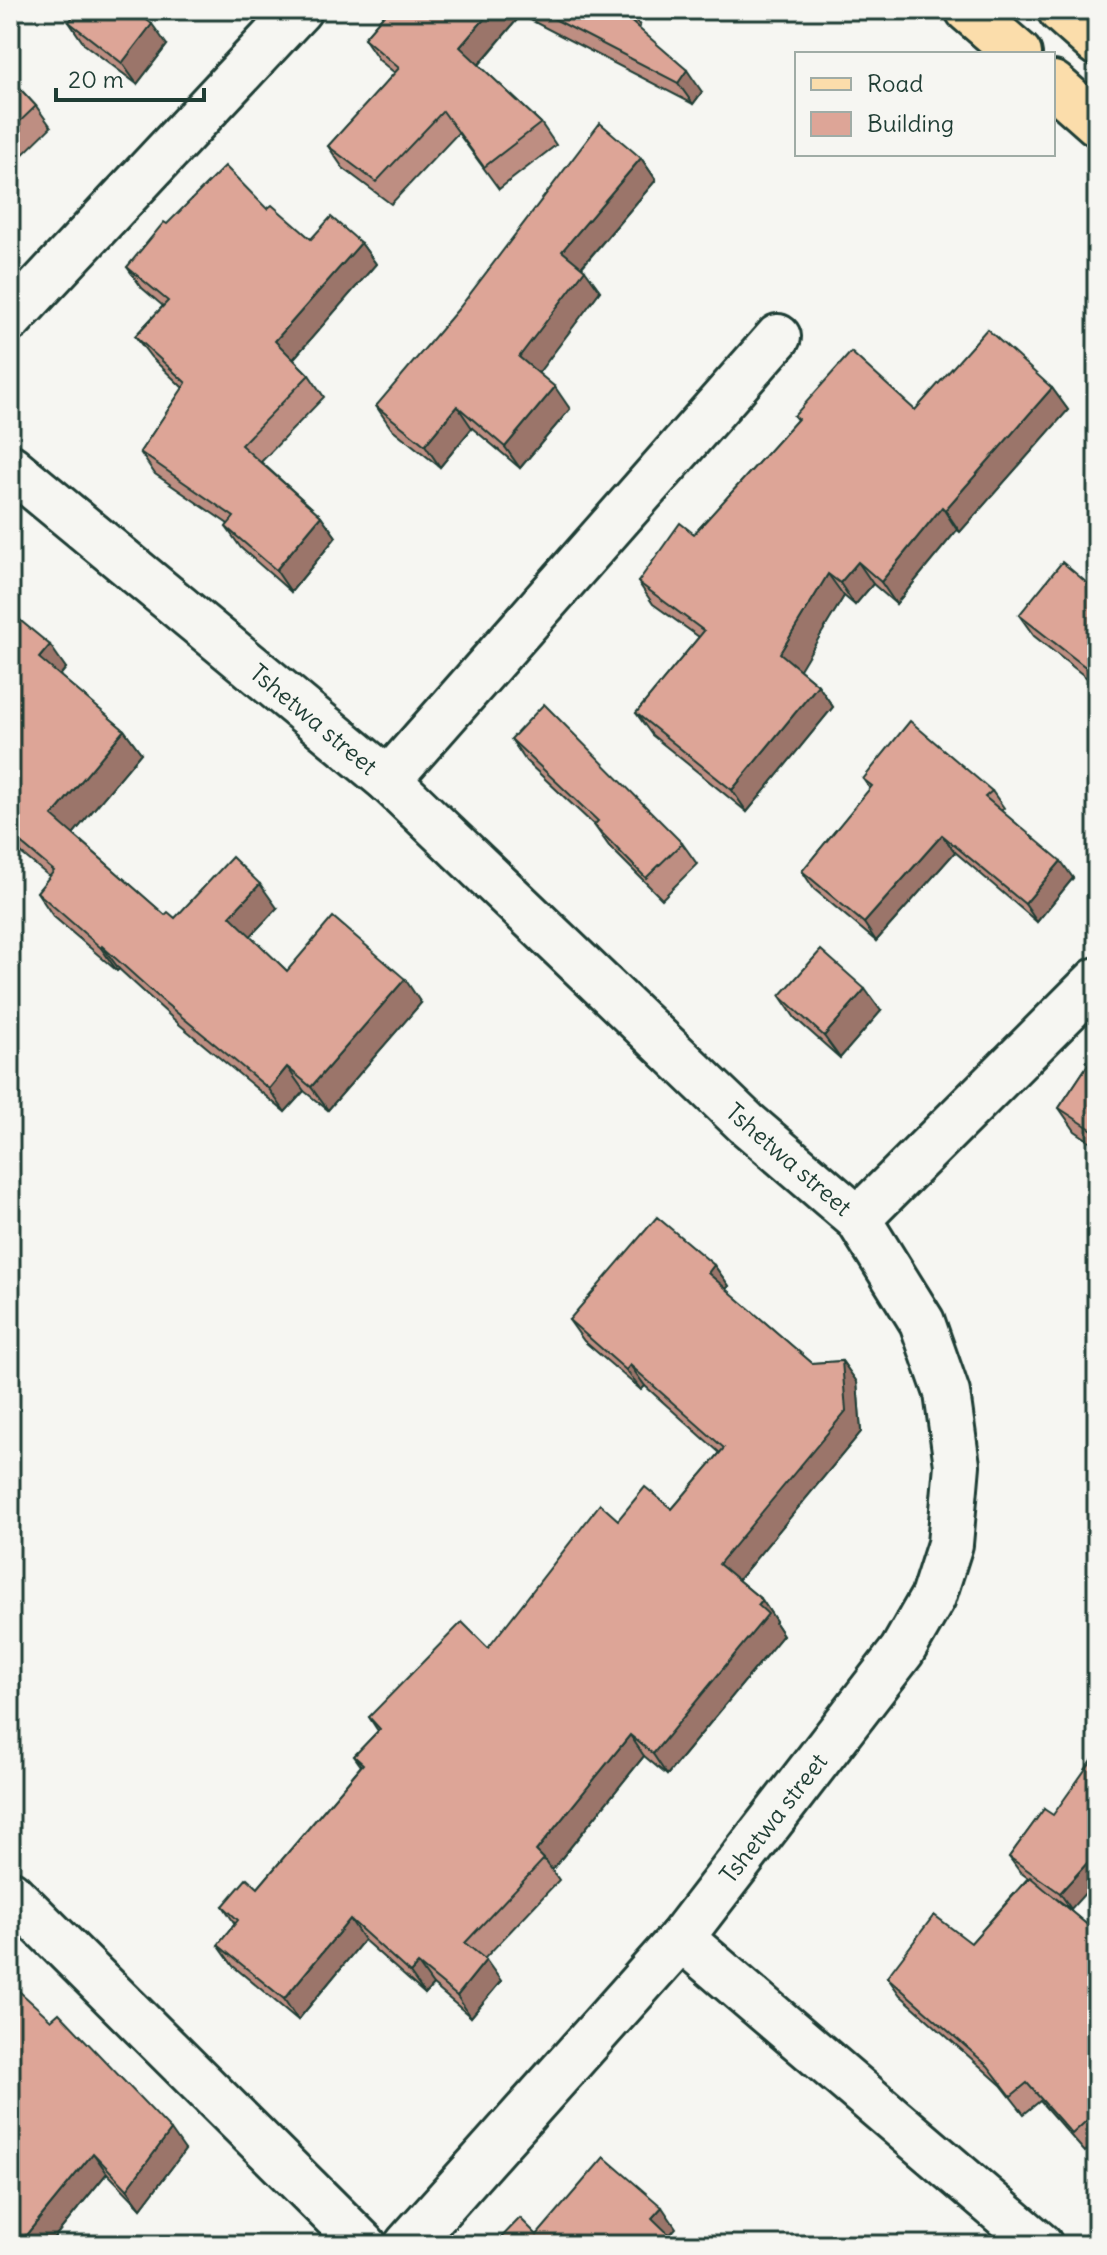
<svg xmlns="http://www.w3.org/2000/svg" width="1107" height="2255" font-family="Delius,sans-serif">
<rect width="100%" height="100%" fill="#f6f6f2"/>
<filter id="ink" filterUnits="userSpaceOnUse"><feTurbulence type="fractalNoise" baseFrequency=".0125" numOctaves="2"/><feDisplacementMap in="SourceGraphic" scale="16" xChannelSelector="R" yChannelSelector="G"/><feConvolveMatrix kernelMatrix="1 2 1 2 8 2 1 2 1" color-interpolation-filters="sRGB"/></filter>
<g filter="url(#ink)">
<g fill="none" stroke-linecap="round" stroke-linejoin="round">
<g stroke="#1f3d34" stroke-width="50">
<g id="street">
<path d="M10,319l289,-309"/>
<path d="M10,467l378,313 358,343 112,96 64,103 25,71 10,72 -7,79 -17,53 -31,54 -221,287 -274,307"/>
<path d="M388,780l390,-443"/>
<path d="M858,1219l239,-239"/>
<path d="M10,1893l354,352"/>
<path d="M681,1938l359,307"/>
</g>
</g>
<g stroke="#1f3d34" stroke-width="50">
<g id="primary">
<path d="M968,10l51,44"/>
<path d="M1060,10l37,33"/>
<path d="M1053,84l44,39"/>
</g>
</g>
<use href="#street" stroke="#f6f6f2" stroke-width="44"/>
<use href="#primary" stroke="#fbddab" stroke-width="44"/>
</g>
<g fill="#be8e82" stroke="#1f3d34" stroke-width="2">
<path d="M388,10h241l11,16 -1,3 63,63 -9,12 -172,-89 -42,50 62,58 15,22 -57,44 -41,-56 -67,71 -48,-36 -15,-22 67,-73 -16,-13 -15,-22z"/>
<path d="M69,22l98,23 -30,39 -53,-40z"/>
<path d="M10,78l26,28 15,21 -41,40z"/>
<path d="M641,158l15,22 -74,87 18,24 -62,82 32,36 -50,59 -48,-40 -32,39 -49,-39 -15,-22z"/>
<path d="M267,209l44,30 50,4 15,21 -83,95 16,16 15,22 -63,65 60,54 15,21 -45,55 -50,-44 -15,-21 2,-3 -73,-50 -15,-22 43,-64 -32,-31 -16,-21 28,-30 -21,-18 -15,-21 40,-43z"/>
<path d="M1052,388l16,22 -108,122 -3,-2 -61,74 -23,-20 -18,21 -11,-9 -45,73 19,16 15,22 -86,105 -95,-77 -16,-22 63,-76 -46,-33 -15,-22 56,-48 103,-114 -3,-4 121,-6z"/>
<path d="M1097,584v102l-63,-50 -15,-21 74,-27z"/>
<path d="M10,607l9,12 47,49 -6,8 64,54 17,23 -68,81 92,81 10,3 102,-10 -27,28 37,35 134,32 -93,107 -24,-19 -19,21 -105,-87 -61,-56 -2,2 -64,-55 -16,-24 13,-15 -40,-33z"/>
<path d="M511,739l171,104 15,21 -35,35 -53,-53 -15,-21 -68,-64z"/>
<path d="M863,779l129,12 12,17 -3,3 72,67 -36,44 -82,-70 -79,89 -62,-52 -12,-18 68,-82z"/>
<path d="M780,996l101,15 -41,47 -45,-40z"/>
<path d="M1097,1051v95l-22,-15 -16,-23z"/>
<path d="M714,1265l15,21 -3,3 86,74 30,-2 15,21 4,50 -123,148 24,20 14,21 -1,2 8,12 -116,140 -23,-19 -92,114 7,10 -75,79 17,22 -30,36 -38,-32 -8,9 -61,-54 -66,80 -65,-54 -15,-21 17,-21 -12,-18 35,-18 103,-122 -7,-10 24,-25 -9,-14 119,-69 130,-128 54,-11 48,-56 -75,-67 -4,4 -57,-49 -15,-21z"/>
<path d="M1044,1809l27,100 -20,-14 46,38v208l-12,11 -45,-51 -16,13 -23,-29 -101,-90 -13,-18 84,-34 57,-65 -8,-6 -11,-15z"/>
<path d="M10,1983l175,167 -44,58 -34,-35 -59,72z"/>
</g>
<g fill="#9b746a" stroke="#1f3d34" stroke-width="2">
<path d="M492,10h25l4,5 -46,54 -15,-22z"/>
<path d="M622,10h7l11,16 -4,9 -15,-22z"/>
<path d="M152,24l15,21 -30,39 -15,-21z"/>
<path d="M687,70l15,22 -9,12 -15,-21z"/>
<path d="M641,158l15,22 -79,92 -15,-21z"/>
<path d="M361,243l15,21 -86,99 -15,-22z"/>
<path d="M585,270l15,21 -66,88 -15,-22z"/>
<path d="M555,387l15,22 -50,59 -15,-21z"/>
<path d="M1052,388l16,22 -108,122 -15,-22z"/>
<path d="M457,406l15,22 -32,39 -15,-22z"/>
<path d="M942,507l15,23 -61,74 -15,-22z"/>
<path d="M321,516l15,21 -45,55 -15,-22z"/>
<path d="M858,562l15,22 -18,21 -15,-22z"/>
<path d="M828,574l16,22 -48,80 -16,-23z"/>
<path d="M50,645l16,23 -11,13 -16,-23z"/>
<path d="M818,685l15,22 -86,105 -15,-22z"/>
<path d="M124,730l17,23 -72,86 -17,-23z"/>
<path d="M942,835l13,17 -79,89 -12,-18z"/>
<path d="M1061,861l12,17 -36,44 -12,-18z"/>
<path d="M260,884l17,24 -30,32 -17,-24z"/>
<path d="M102,946l17,23 -2,2 -16,-23z"/>
<path d="M405,979l16,24 -93,107 -17,-23z"/>
<path d="M865,989l16,22 -41,47 -16,-22z"/>
<path d="M287,1067l17,24 -19,21 -16,-23z"/>
<path d="M714,1265l15,21 -7,8 -14,-21z"/>
<path d="M842,1361l15,21 4,50 -127,153 -15,-21z"/>
<path d="M630,1365l15,21 -4,4 -15,-20z"/>
<path d="M762,1600l14,21 -1,2 8,12 -116,140 -14,-21z"/>
<path d="M630,1735l14,21 -92,114 -8,-11 -8,-8z"/>
<path d="M1097,1852v28l-26,29 -11,-16z"/>
<path d="M350,1919l14,21 -66,80 -14,-21z"/>
<path d="M486,1960l15,21 -30,36 -14,-21z"/>
<path d="M418,1964l15,21 -8,9 -15,-21z"/>
<path d="M171,2130l14,20 -44,58 -14,-19z"/>
<path d="M93,2153l14,20 -59,72h-30z"/>
<path d="M662,2207l14,21 -10,11 -14,-21z"/>
</g>
<g fill="#dda597" stroke="#1f3d34" stroke-width="2">
<path d="M78,10h56l18,14 -30,39 -53,-41z"/>
<path d="M388,10h104l-32,37 81,76 -57,44 -41,-56 -67,71 -48,-36 71,-78 -35,-30z"/>
<path d="M537,10h85l-1,3 66,57 -9,13z"/>
<path d="M10,78l26,28 -26,25z"/>
<path d="M600,123l41,35 -79,93 23,19 -66,87 36,30 -50,60 -48,-41 -32,39 -49,-39 84,-99z"/>
<path d="M225,166l42,43 5,-4 39,34 20,-22 30,26 -86,98 34,34 -68,70 80,71 -45,54 -50,-43 8,-10 -94,-65 46,-69 -51,-47 33,-35 -41,-34 37,-45 3,2z"/>
<path d="M987,329l65,59 -107,122 -3,-3 -61,75 -23,-20 -18,21 -12,-9 -48,79 38,32 -86,105 -96,-77 68,-82 -66,-49 42,-59 14,11 104,-115 -4,-3 57,-64 64,58z"/>
<path d="M1062,562l31,26 4,-4v92l-78,-61z"/>
<path d="M10,612l40,33 -11,13 85,72 -72,86 113,99 3,-3 7,6 57,-61 28,27 -30,32 57,55 46,-54 72,62 -94,108 -24,-20 -18,22 -105,-87 -62,-56 -1,2 -64,-56 17,-21 -44,-37z"/>
<path d="M544,704l138,139 -36,35 -52,-53 4,-4 -87,-82z"/>
<path d="M910,721l82,70 -7,6 76,64 -36,43 -83,-69 -78,88 -62,-52 70,-85 -9,-7z"/>
<path d="M821,950l44,39 -41,47 -44,-40z"/>
<path d="M1097,1010v14l-7,-6z"/>
<path d="M1097,1051v82l-38,-25z"/>
<path d="M657,1217l57,48 -6,8 104,90 30,-2 4,50 -127,153 43,36 -4,5 10,9 -115,140 -23,-19 -94,116 8,8 -79,84 21,17 -29,36 -39,-32 -8,9 -60,-54 -66,80 -66,-54 20,-25 -15,-14 24,-28 11,10 105,-124 -9,-8 26,-27 -11,-12 93,-95 26,26 112,-144 18,16 27,-33 27,22 52,-61 -94,-83 -4,5 -57,-50z"/>
<path d="M1097,1610v17l-9,-7z"/>
<path d="M1097,1753v99l-37,41 -51,-36 35,-48 9,6z"/>
<path d="M1030,1877l67,56v178l-25,23 -45,-51 -16,13 -23,-30 -101,-89 47,-62 37,28z"/>
<path d="M10,1983l41,37 8,-7 112,117 -44,59 -34,-36 -75,92h-8z"/>
<path d="M604,2157l58,50 -10,11 28,27h-186l26,-27 17,17z"/>
</g>
</g>
<g text-anchor="middle" dominant-baseline="central" stroke-width="6" stroke-linejoin="round" paint-order="stroke">
<g font-size="24" fill="#1f3d34" stroke="#f6f6f2">
<text transform="translate(314 719) rotate(40)">Tshetwa street</text>
<text transform="translate(789 1159) rotate(41)">Tshetwa street</text>
<text transform="translate(773 1818) rotate(-52)">Tshetwa street</text>
</g>
</g>
<rect width="1107" height="2255" fill="none" stroke="#f6f6f2" stroke-width="40"/>
<rect x="20" y="20" width="1067" height="2215" fill="none" stroke="#1f3d34" stroke-width="3" filter="url(#ink)"/>
<rect x="795" y="52" width="260" height="104" fill="#f6f6f2" stroke="#a0aca6" stroke-width="2"/>
<rect x="811" y="78" width="40" height="12" fill="#fbddab" stroke="#a0aca6" stroke-width="2"/>
<text x="867" y="92" font-size="24" fill="#1f3d34">Road</text>
<rect x="811" y="112" width="40" height="24" fill="#dda597" stroke="#a0aca6" stroke-width="2"/>
<text x="867" y="132" font-size="24" fill="#1f3d34">Building</text>
<path d="M56 88v12h148v-12" fill="none" stroke="#1f3d34" stroke-width="4"/>
<text x="68" y="88" font-size="24" fill="#1f3d34" stroke="#f6f6f2" stroke-width="6" paint-order="stroke">20 m</text>
</svg>
